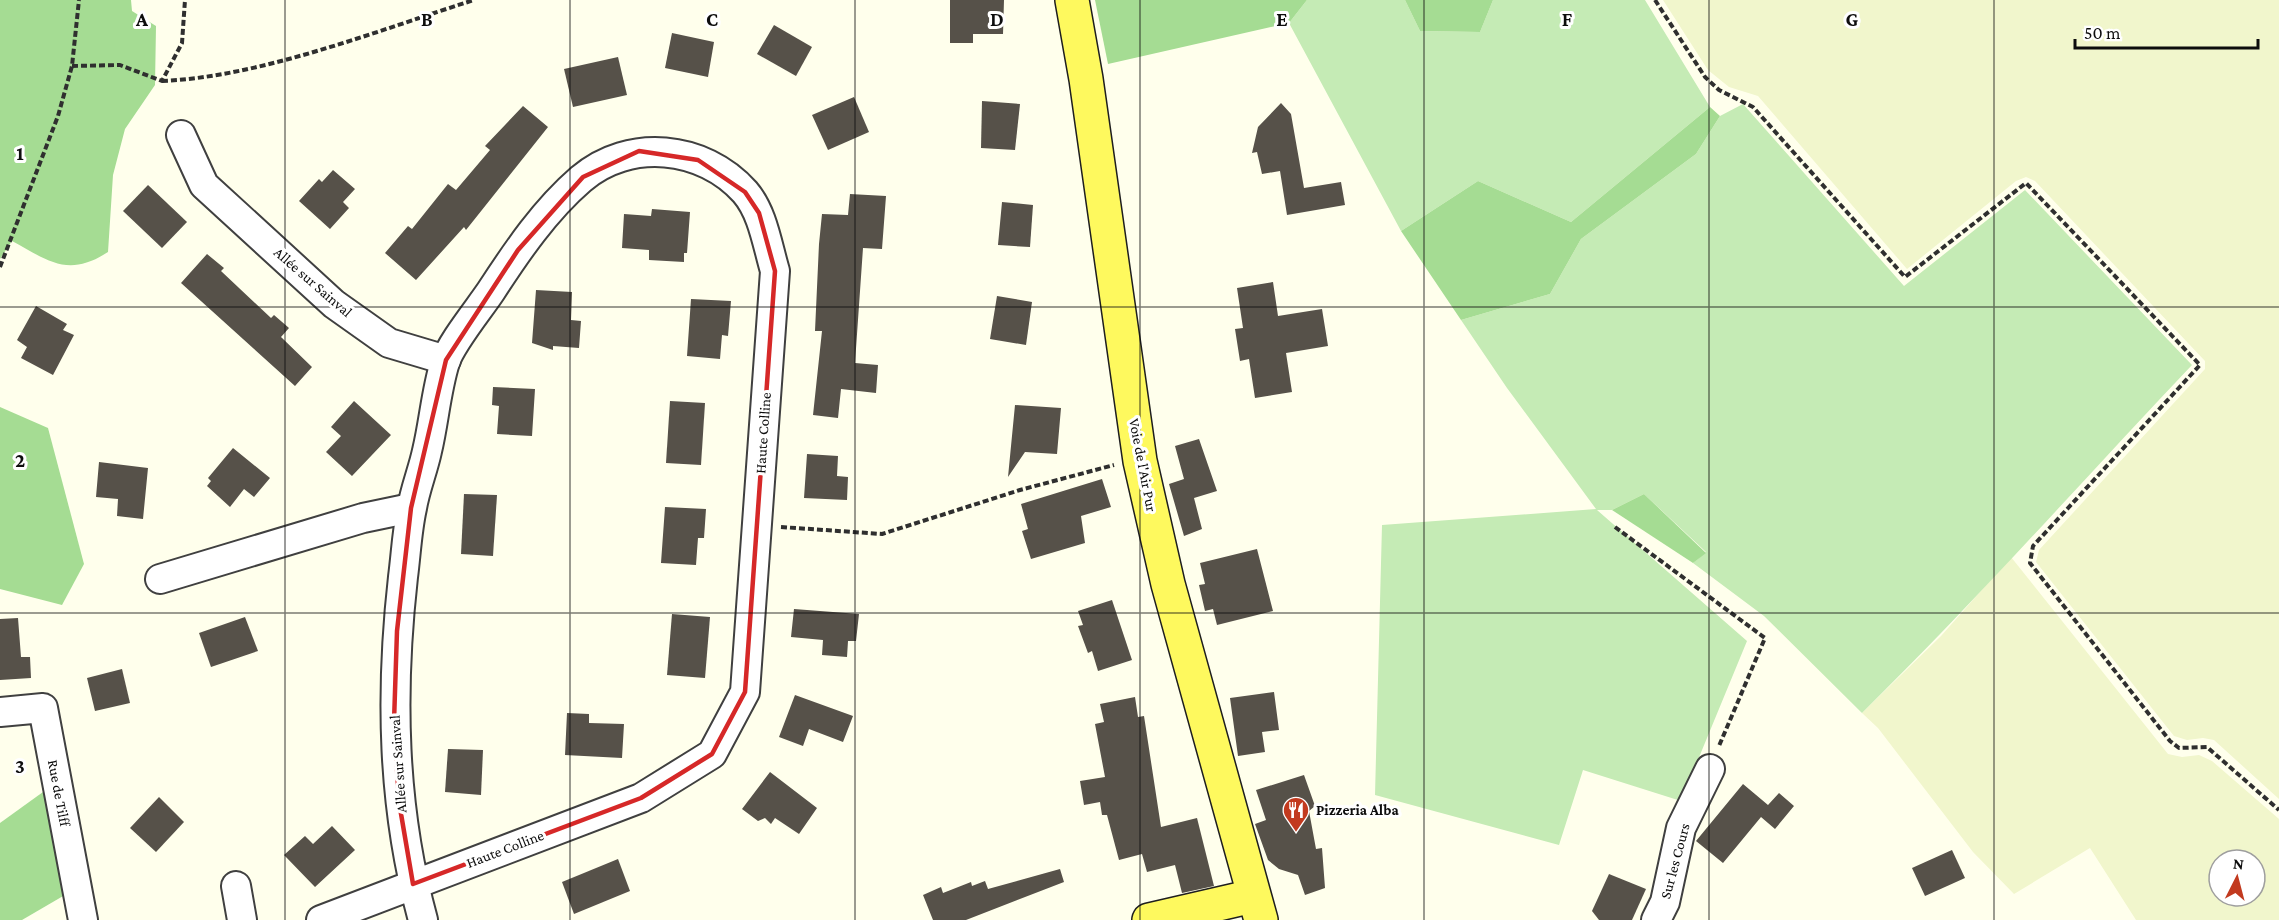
<svg xmlns="http://www.w3.org/2000/svg" width="2279" height="920" font-family="'Crimson Pro',serif">
<rect width="100%" height="100%" fill="#ffffec"/>
<g fill="#f1f6cc" fill-rule="evenodd">
<path d="M1663,0h616v799l-65,-59 -11,-2 -16,2 -13,-4 -138,-174 3,-12 166,-181v-8l-170,-180 -9,-4 -10,4 -109,88 -149,-173 -29,-9 -21,-17z"/>
<path d="M2011,557l157,197 14,3 17,-2 13,6 67,58v101h-143l-46,-72 -76,46 -41,-42 -95,-124 -16,-15 79,-77zM2219,860h36v36h-36z"/>
</g>
<g fill="#c5ebb5">
<path d="M1307,0h98l15,31 60,1 13,-32h152l65,107 -139,115 -93,-41 -77,50 -112,-208z"/>
<path d="M1743,104l161,182 121,-96 167,175c-110,116 -216,236 -330,348l-98,-97 -71,-53 13,-11 -62,-58 -32,16h-15l150,131 -66,160 -98,-31 -24,75 -184,-50 7,-270 214,-16 -89,-121 -46,-68 89,-26 31,-55 115,-85 24,-38z"/>
</g>
<g fill="#a5dc93">
<path d="M0,0h131l1,11 24,15 -1,59 -30,44 -12,46 -5,77c-40,26 -59,9 -96,-11l-12,18z"/>
<path d="M1095,0h212l-18,23 -181,41z"/>
<path d="M1405,0h88l-13,32 -60,-1z"/>
<path d="M1710,107l10,9 -24,38 -115,85 -31,55 -89,26 -60,-89 77,-50 93,41z"/>
<path d="M0,407l48,21 36,136 -22,41 -62,-16z"/>
<path d="M1644,494l62,59 -13,10 -81,-53z"/>
<path d="M43,792l27,100 -48,28h-22v-97z"/>
</g>
<g fill="#565149">
<path d="M950,0h54l-1,34h-30v9h-23z"/>
<path d="M774,25l38,22 -16,29 -39,-22z"/>
<path d="M672,33l42,9 -6,35 -43,-9z"/>
<path d="M618,57l9,38 -54,12 -9,-38z"/>
<path d="M854,97l15,35 -41,18 -16,-35z"/>
<path d="M982,101l38,3 -5,46 -34,-2z"/>
<path d="M1281,103l10,11 13,74 37,-6 4,23 -58,10 -7,-44 -18,3 -5,-22 -5,1 6,-26z"/>
<path d="M523,106l25,21 -82,103 -2,-3 -48,53 -31,-27 23,-27 4,3 36,-45 8,6 34,-40 -5,-4z"/>
<path d="M333,170l22,19 -12,13 6,6 -19,21 -31,-28 20,-22 3,3z"/>
<path d="M148,185l39,37 -25,26 -39,-37z"/>
<path d="M850,194l36,2 -4,53 -19,-1 -8,115 23,2 -2,28 -35,-4 -3,29 -25,-3 9,-84h-7l4,-87 3,-30 26,1z"/>
<path d="M1002,202l31,3 -3,42 -32,-2z"/>
<path d="M652,209l38,3 -3,41h-3v9l-35,-2v-10l-27,-2 2,-34 27,2z"/>
<path d="M207,254l17,14 -3,3 50,47 3,-3 15,13 -8,9 31,30 -17,19 -114,-103z"/>
<path d="M1273,282l5,34 44,-7 6,37 -42,7 6,39 -37,6 -6,-39 -9,2 -5,-32 8,-1 -6,-40z"/>
<path d="M536,290l36,2 -1,28 10,1 -2,27 -26,-2v4l-21,-7z"/>
<path d="M997,296l35,6 -6,43 -36,-6z"/>
<path d="M691,299l40,2 -3,35 -6,-1 -2,24 -33,-3z"/>
<path d="M36,306l31,18 -4,6 11,5 -21,40 -32,-17 6,-11 -10,-7z"/>
<path d="M493,387l42,2 -3,47 -35,-2 2,-28 -7,-1z"/>
<path d="M354,401l37,34 -39,41 -26,-24 15,-16 -10,-9z"/>
<path d="M670,401l35,2 -4,62 -35,-2z"/>
<path d="M1015,405l46,3 -4,46 -32,-2 -17,25z"/>
<path d="M1199,439l18,52 -23,7 8,31 -18,7 -15,-52 15,-5 -9,-33z"/>
<path d="M233,448l37,30 -16,19 -10,-8 -14,18 -23,-21 4,-5 -3,-3z"/>
<path d="M807,454l31,2 -1,20 11,1 -1,23 -43,-2z"/>
<path d="M99,462l49,6 -5,51 -26,-3 1,-17 -22,-2z"/>
<path d="M1102,479l9,28 -30,9 4,27 -54,16 -9,-28 6,-2 -7,-25z"/>
<path d="M464,494l33,1 -4,61 -32,-2z"/>
<path d="M665,507l41,2 -2,29h-6l-2,27 -35,-2z"/>
<path d="M1257,549l16,62 -56,14 -4,-16 -8,2 -6,-26 6,-1 -5,-21z"/>
<path d="M1112,600l20,60 -34,11 -6,-20 -4,2 -10,-27 5,-1 -5,-14z"/>
<path d="M794,609l65,5 -3,27h-8l-1,16 -25,-2 1,-15 -32,-3z"/>
<path d="M672,614l38,3 -5,61 -38,-3z"/>
<path d="M245,617l13,34 -47,16 -12,-34z"/>
<path d="M18,618l3,39h9l1,21 -31,2v-61z"/>
<path d="M122,669l8,34 -35,8 -8,-33z"/>
<path d="M1274,692l5,38 -17,2 3,20 -27,4 -8,-58z"/>
<path d="M795,695l58,21 -10,26 -34,-13 -6,17 -24,-9z"/>
<path d="M1135,697l3,20 6,-1 17,111 36,-9 17,68 -32,7 -7,-28 -28,7 -5,-18 -23,6 -12,-45h-5l-2,-13 -16,3 -4,-24 25,-4 -10,-53 9,-2 -4,-18z"/>
<path d="M567,713l22,1v9l35,1 -2,34 -57,-3z"/>
<path d="M448,749l35,1 -2,45 -36,-3z"/>
<path d="M770,772l47,36 -18,26 -24,-16 -4,6 -6,-6 -7,3 -16,-12z"/>
<path d="M1304,775l11,31 -6,5 7,38 6,-1 3,40 -20,7 -7,-20 -19,-6 -11,-9 -13,-36 11,-4 -10,-30z"/>
<path d="M1743,784l25,21 11,-12 15,13 -19,23 -14,-12 -38,46 -27,-22z"/>
<path d="M159,797l25,25 -28,30 -26,-24z"/>
<path d="M332,826l23,24 -40,37 -31,-32 21,-19 8,8z"/>
<path d="M1952,850l13,28 -40,18 -13,-28z"/>
<path d="M618,859l12,32 -56,23 -12,-32z"/>
<path d="M1060,869l4,13 -98,38h-33l-10,-25 18,-8 2,6 28,-11 1,4 13,-5 3,8z"/>
<path d="M1609,874l37,15 -14,31h-33l-7,-9z"/>
</g>
<g fill="none" stroke-linecap="round" stroke-linejoin="round">
<g stroke="#404040" stroke-width="32">
<g id="minor">
<path d="M181,135l23,50 130,119 55,39 57,17"/>
<path d="M160,579l203,-61 48,-10"/>
<path d="M0,712l43,-4 40,212"/>
<path d="M236,886l6,34"/>
<path d="M321,920l320,-122 71,-44 33,-62 30,-421c-8,-27 -12,-58 -30,-79 -42,-47 -116,-54 -164,-13 -36,31 -64,72 -90,112 -12,18 -40,52 -46,71 -9,29 -11,60 -18,89 -4,19 -12,38 -15,57 -5,22 -6,46 -9,69 -13,116 -11,230 20,343"/>
<path d="M1656,920l9,-18 16,-74 29,-59"/>
</g>
</g>
<g stroke="#1e1e1e" stroke-width="36">
<g id="major">
<path d="M1072,0l14,79 54,382 28,123 93,336"/>
<path d="M1149,920l104,-24"/>
</g>
</g>
<g stroke="#2f2f2f" stroke-width="4" stroke-dasharray="6 3" stroke-linecap="butt">
<path d="M1655,0l50,77 14,13 34,17 152,170 121,-94 174,182 -167,181 -3,17 140,178 9,7 28,-1 72,63"/>
<path d="M72,66l48,-1 42,16 20,-38 3,-43"/>
<path d="M162,81c99,-4 217,-51 312,-81"/>
<path d="M0,267l58,-151 14,-50 7,-66"/>
<path d="M781,527l101,7 138,-44 94,-25"/>
<path d="M1615,527l150,111 -46,108"/>
</g>
<use href="#minor" stroke="#fff" stroke-width="28"/>
<use href="#major" stroke="#fef95e" stroke-width="33"/>
</g>
<path fill="none" stroke="#d62828" stroke-width="4.5" stroke-linejoin="round" d="M639,151l59,9 47,32 14,21 16,58 -30,421 -33,62 -71,44 -228,86 -14,-82 -5,-80 3,-91 14,-123 35,-148 72,-110 65,-73z"/>
<path fill="none" stroke="#0d0d0d" stroke-width="1.5" stroke-opacity="0.55" d="M285,0v920M570,0v920M855,0v920M1140,0v920M1424,0v920M1709,0v920M1994,0v920M0,307h2279M0,613h2279"/>
<defs>
<g id="restaurant-pin" transform="scale(1.35)"><path d="M0 17L-7.5 6A9.5 9.5 0 1 1 7.5 6Z" fill="#c23a1f" stroke="#fff"/><path d="M-5-6h1v4h1v-4h1v4h1v-4h1v5L-1.5 .5V6h-2V.5L-5-1ZM5-6V6H3V1.5H1.5Q1.5-4 5-6Z" fill="#fff"/></g>
</defs>
<g fill-rule="evenodd">
<use href="#restaurant-pin" x="1296" y="810"/>
</g>
<g text-anchor="middle" dominant-baseline="central" stroke-width="6" stroke-linejoin="round" paint-order="stroke">
<g font-size="15" fill="#0d0d0d" stroke="#fff">
<text transform="translate(313 282) rotate(41)">Allée sur Sainval</text>
<text transform="translate(763 433) rotate(-86)">Haute Colline</text>
<text transform="translate(1143 465) rotate(79)">Voie de l'Air Pur</text>
<text transform="translate(398 764) rotate(-94)">Allée sur Sainval</text>
<text transform="translate(59 793) rotate(79)">Rue de Tilff</text>
<text transform="translate(505 849) rotate(-21)">Haute Colline</text>
<text transform="translate(1675 861) rotate(-75)">Sur les Cours</text>
</g>
<g font-size="15" font-weight="bold" fill="#0d0d0d" stroke="#fff" text-anchor="start">
<text x="1316" y="810">Pizzeria Alba</text>
</g>
</g>
<g font-size="20" text-anchor="middle" font-weight="bold" fill="#0d0d0d" stroke="#fff" stroke-width="6" stroke-linejoin="round" paint-order="stroke">
<text x="142" y="26">A</text>
<text x="427" y="26">B</text>
<text x="712" y="26">C</text>
<text x="997" y="26">D</text>
<text x="1282" y="26">E</text>
<text x="1567" y="26">F</text>
<text x="1852" y="26">G</text>
<text x="20" y="160">1</text>
<text x="20" y="467">2</text>
<text x="20" y="773">3</text>
</g>
<g transform="translate(2237 878) rotate(6)"><circle r="28" fill="#ffffff" stroke="#9e9e9e" stroke-width="1.5"/>
<path d="M0-4.5L10 22L0 15L-10 22Z" fill="#c23a1f"/>
<text y="-9" font-size="16" font-weight="bold" text-anchor="middle" fill="#0d0d0d">N</text>
</g>
<path d="M2075 39v9h183v-9" fill="none" stroke="#0d0d0d" stroke-width="3"/>
<text x="2084" y="39" font-size="18" fill="#0d0d0d" stroke="#ffffff" stroke-width="4.5" paint-order="stroke">50 m</text>
</svg>
